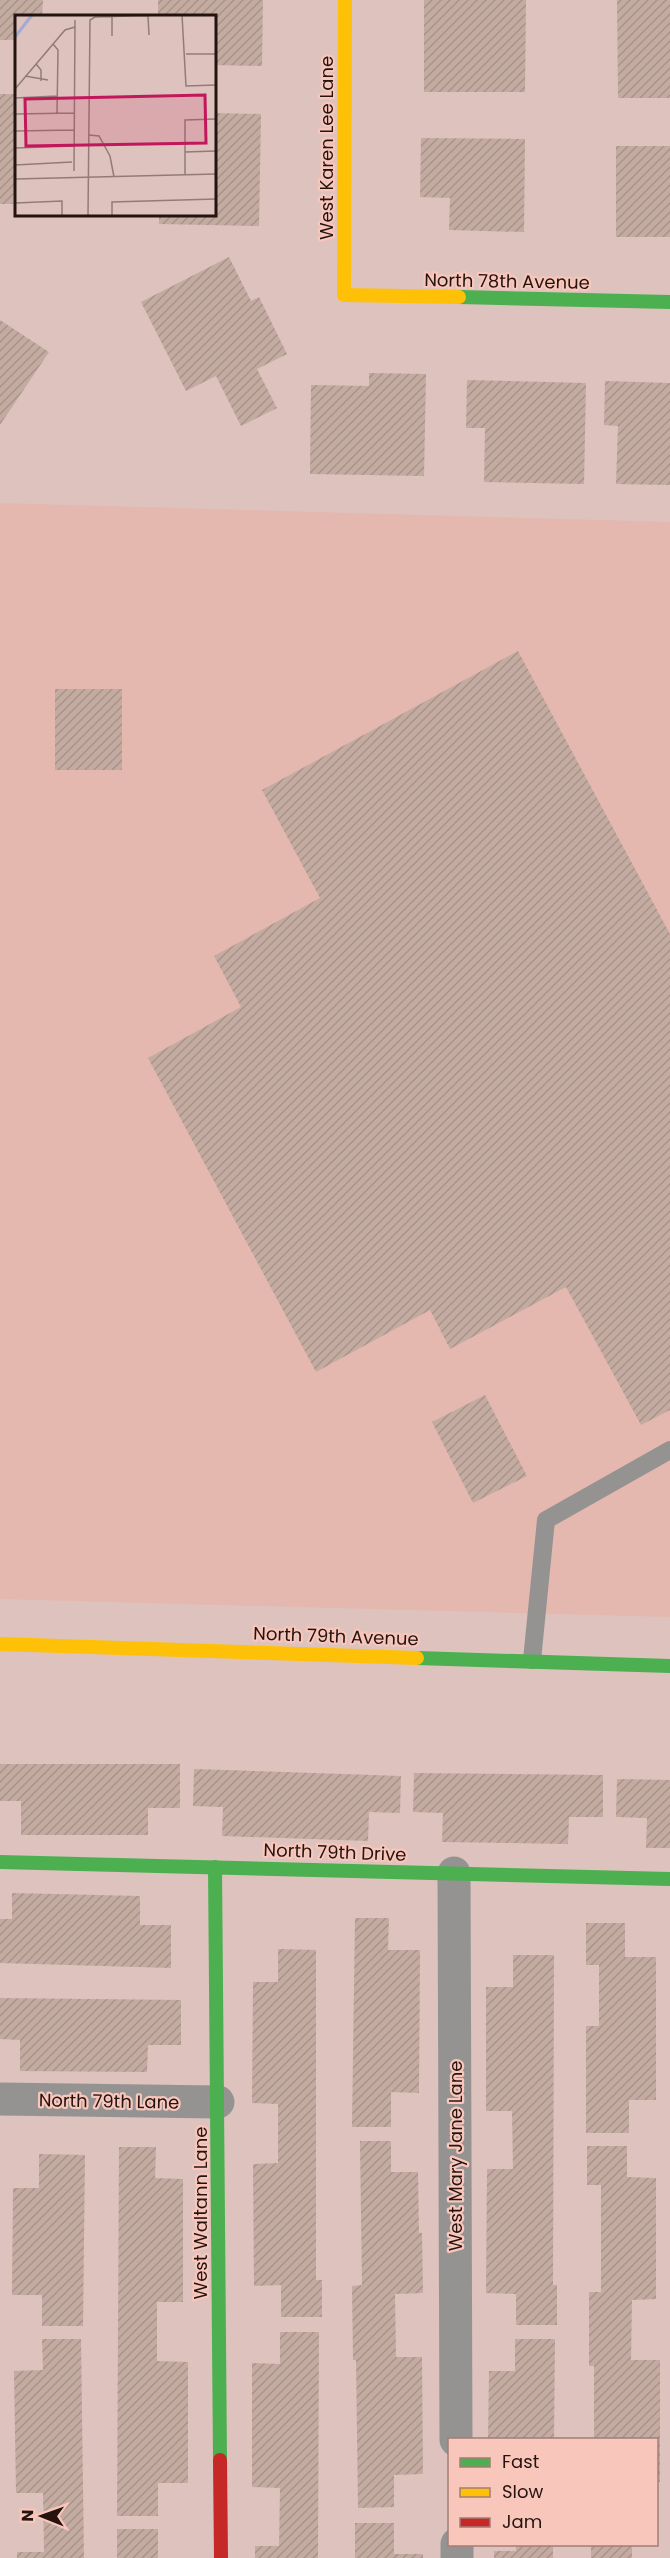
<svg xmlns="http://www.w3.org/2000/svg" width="670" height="2558" font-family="Poppins,sans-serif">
<defs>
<pattern id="building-hatch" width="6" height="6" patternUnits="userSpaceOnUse" patternTransform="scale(1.5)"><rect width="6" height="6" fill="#c4aba1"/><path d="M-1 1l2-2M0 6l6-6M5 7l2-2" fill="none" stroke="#a89289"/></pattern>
</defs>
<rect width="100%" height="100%" fill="#ddc2bd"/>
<path fill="#e4b8af" d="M0,503l670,19v1095l-670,-18z"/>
<g fill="url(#building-hatch)">
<path d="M0,0h43l-1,16h-26v24h-16z"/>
<path d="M158,0h105l-1,66 -48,-1v-49h-56z"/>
<path d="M424,0h102l-1,92h-101z"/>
<path d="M617,0h53v98h-52z"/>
<path d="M0,94h16v90h-2l-1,20h-13z"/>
<path d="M214,113l47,1 -2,112 -100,-2v-10h55z"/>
<path d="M421,138l104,1 -1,93 -75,-2 1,-32 -30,-1z"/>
<rect x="616" y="146" width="54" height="91"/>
<path d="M229,257l22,44 8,-4 28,57 -30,15 20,39 -36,18 -25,-50 -30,15 -45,-89z"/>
<path d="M0,320l49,32 -49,73z"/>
<path d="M369,373l57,1 -2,102 -114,-2 1,-89 58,1z"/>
<path d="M467,380l119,3 -2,101 -100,-2 1,-54h-19z"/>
<path d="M605,381l65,2v102l-54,-1 2,-58 -14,-1z"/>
<path d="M518,651l152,283v476l-29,15 -75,-138 -116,62 -20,-39 -114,62 -168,-314 93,-51 -27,-51 106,-58 -58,-108z"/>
<rect x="55" y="689" width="67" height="81"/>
<path d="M485,1395l42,81 -54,27 -41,-81z"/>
<path d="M0,1764h180v44h-32v27h-127v-34h-21z"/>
<path d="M194,1769l207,7 -1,37 -31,-1 -1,29 -146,-5 1,-29 -30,-1z"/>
<path d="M414,1773l189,2v42h-34l-1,27 -126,-2 1,-29 -30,-1z"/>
<path d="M617,1779l53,1v68h-24l1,-30 -31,-1z"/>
<path d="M12,1893l128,3v29h31v43l-171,-5v-44h12z"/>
<path d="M355,1918h34l-1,32h32l-1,143 -28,-1v35h-39z"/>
<path d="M586,1923h39v34h31v143h-27v33h-43v-107h13v-61h-13z"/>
<path d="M278,1949l38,1v330h6v37h-41v-32l-27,1 -1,-122 25,-1v-59l-26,-1 1,-121h25z"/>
<path d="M513,1955h41l-1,330h4v40h-41v-31l-30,-1 1,-124h26l-1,-58h-26v-124h27z"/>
<path d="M0,1998l181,2v45h-33l-1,27 -127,-1v-31l-20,-1z"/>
<path d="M360,2141h31v31h27l1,61h3l1,60 -28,1 1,63h26l1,117 -29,1v32l-36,1 -2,-148h-3l-1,-74 10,-1z"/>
<path d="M587,2146h40v31l29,1v121l-24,1 -1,60h29v122h-4v-42h-62v-74h-5v-74h12v-107h-14z"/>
<path d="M119,2147h37l-1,31 28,1v123h-26v59l31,1v121h-30v33h-41z"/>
<path d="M39,2154l46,1 -2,171h-41v-31h-30l1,-107h26z"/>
<path d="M280,2332h39l-1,226h-63v-12h24l1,-58 -28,-1v-124l28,1z"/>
<path d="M42,2339h39l3,219h-67v-6h27l-1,-59h-27l-2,-122 29,-1z"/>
<path d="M515,2339h40l-1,101h-66l1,-69h26z"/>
<path d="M355,2523h39v31h29v4h-68z"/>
<rect x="117" y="2529" width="41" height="29"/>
<path d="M516,2544h37v14h-59v-7h22z"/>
<rect x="591" y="2544" width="41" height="14"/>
</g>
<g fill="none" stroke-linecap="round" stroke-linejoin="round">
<path stroke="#959392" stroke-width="18" d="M532,1660l14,-140 124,-70"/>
<g stroke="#959392" stroke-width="33">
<path d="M454,1873l2,567"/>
<path d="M0,2099l218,3"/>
<path d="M457,2544v14"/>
</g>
<g stroke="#4caf50" stroke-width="14">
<path d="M459,297l211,5"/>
<path d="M417,1658l253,8"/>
<path d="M0,1862l670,17"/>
<path d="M215,1867l5,593"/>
</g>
<g stroke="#ffc107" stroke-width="14">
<path d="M345,0l-1,295 115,2"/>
<path d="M0,1644l417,14"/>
</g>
<path stroke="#c62828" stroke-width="14" d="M220,2460l1,98"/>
</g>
<g text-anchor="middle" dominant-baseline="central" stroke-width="4.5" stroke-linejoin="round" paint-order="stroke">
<g font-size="18" fill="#24130f" stroke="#f8c6bb">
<text transform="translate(326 148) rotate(-90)">West Karen Lee Lane</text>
<text transform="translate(507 281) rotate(1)">North 78th Avenue</text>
<text transform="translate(336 1636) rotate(2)">North 79th Avenue</text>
<text transform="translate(335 1852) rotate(2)">North 79th Drive</text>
<text transform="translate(109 2101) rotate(1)">North 79th Lane</text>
<text transform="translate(455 2156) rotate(-90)">West Mary Jane Lane</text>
<text transform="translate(200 2213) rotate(-90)">West Waltann Lane</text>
</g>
</g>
<g transform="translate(15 15)">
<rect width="201" height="201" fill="#ddc2bd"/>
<path fill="none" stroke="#a5a9d5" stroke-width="3" d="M0,22l17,-22"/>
<path fill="none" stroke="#937c77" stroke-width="1.5" d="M167,0l4,71 30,-1M133,1l1,19M97,2v19M38,29l5,6 -1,63M171,39h30M21,49l5,6v11M10,61l23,4M0,74l50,-59 10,-3M0,83l42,-2M0,99l59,-1M0,116l59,-1M74,120l10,1 11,20 4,21M0,133l59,-2M170,137l31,-1M0,150l57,-3M59,156l1,-151M170,160v-55l31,-1M0,164l201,-5M0,188l47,-2v15M73,201l2,-196 5,-3 70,-2M97,201v-14l104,-3"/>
<path fill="#c2185b" fill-opacity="0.15" stroke="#c2185b" stroke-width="3" d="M190,80l1,48 -180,3 -1,-47z"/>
<rect width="201" height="201" fill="none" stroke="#24130f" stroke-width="3"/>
</g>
<rect x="448" y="2438" width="210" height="108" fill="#f8c6bb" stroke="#a37e76" stroke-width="1.5"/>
<rect x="460" y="2458" width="30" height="9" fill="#4caf50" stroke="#a37e76" stroke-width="1.5"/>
<text x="502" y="2468" font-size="18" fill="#24130f">Fast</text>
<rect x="460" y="2488" width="30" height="9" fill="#ffc107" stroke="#a37e76" stroke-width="1.5"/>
<text x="502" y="2498" font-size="18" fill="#24130f">Slow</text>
<rect x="460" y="2518" width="30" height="9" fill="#c62828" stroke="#a37e76" stroke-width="1.5"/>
<text x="502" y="2528" font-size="18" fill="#24130f">Jam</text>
<g transform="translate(42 2516) rotate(271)" stroke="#f8c6bb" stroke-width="4.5" paint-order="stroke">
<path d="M0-4.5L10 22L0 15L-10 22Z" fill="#24130f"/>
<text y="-9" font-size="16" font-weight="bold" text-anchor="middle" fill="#24130f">N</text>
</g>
</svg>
